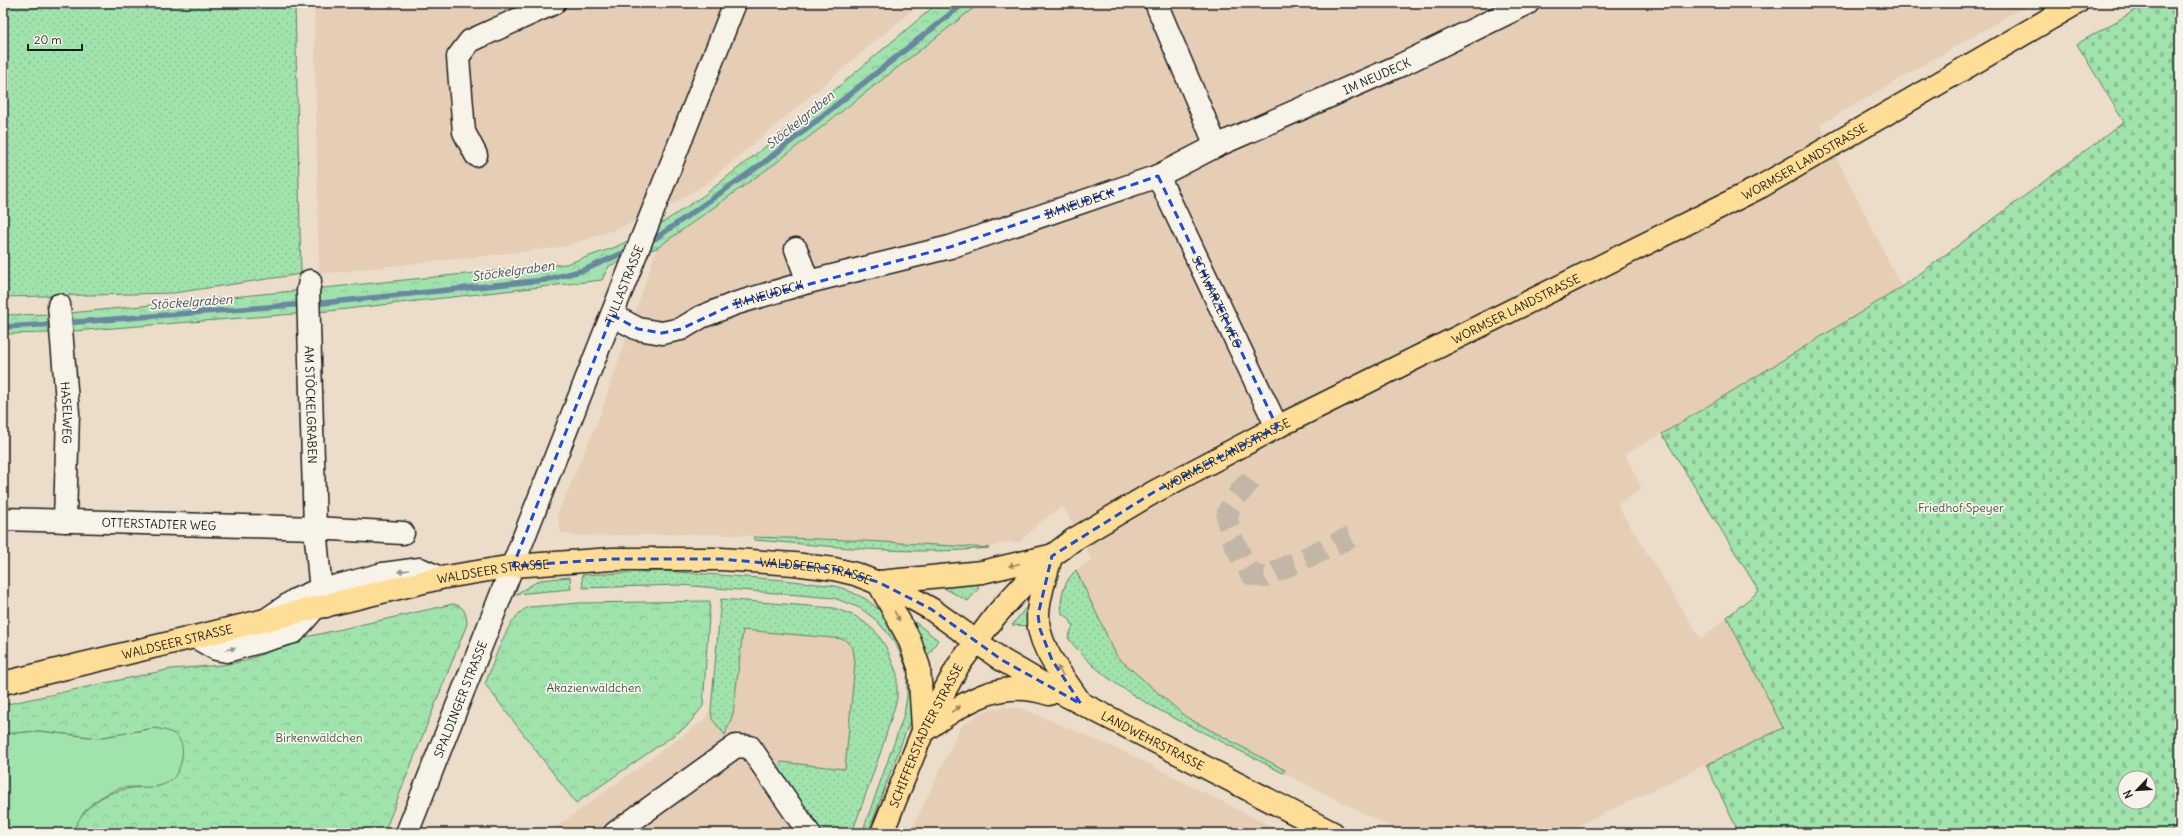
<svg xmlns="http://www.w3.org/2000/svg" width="2183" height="836" font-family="Delius,sans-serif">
<defs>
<pattern id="grass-dots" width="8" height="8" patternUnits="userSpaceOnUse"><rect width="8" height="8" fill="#a0e3ad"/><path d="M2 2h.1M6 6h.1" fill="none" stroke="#89c294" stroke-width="1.8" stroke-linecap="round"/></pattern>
<pattern id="forest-crowns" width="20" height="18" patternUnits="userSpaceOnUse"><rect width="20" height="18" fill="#a0e3ad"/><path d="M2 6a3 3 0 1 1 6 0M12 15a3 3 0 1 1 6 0" fill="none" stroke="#89c294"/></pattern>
<pattern id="cemetery-stones" width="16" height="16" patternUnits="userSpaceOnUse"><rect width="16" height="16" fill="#a0e3ad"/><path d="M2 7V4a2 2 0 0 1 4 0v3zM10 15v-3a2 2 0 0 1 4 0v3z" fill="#89c294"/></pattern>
</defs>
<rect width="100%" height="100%" fill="#ecddca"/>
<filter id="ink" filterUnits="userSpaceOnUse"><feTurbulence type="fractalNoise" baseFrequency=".025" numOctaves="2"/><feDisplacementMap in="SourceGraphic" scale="8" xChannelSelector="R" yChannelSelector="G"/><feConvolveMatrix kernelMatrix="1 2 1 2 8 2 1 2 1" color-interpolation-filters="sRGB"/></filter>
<g filter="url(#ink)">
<g fill="#e5ceb5">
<path d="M314,3h607l-214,180 -32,20 -50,23 -61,21 -245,27z"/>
<path d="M980,3h1050l-210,122 82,162 -240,147 -37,20 17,35 -25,16 84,134 26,-22 56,111 -208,99 -3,6h-169l-243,-122 -50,-31 -19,-15 -23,-27 5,-12 -4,-8 -7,-4 -2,-14 2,-11 5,-10 9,-9 16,-10 -29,-54 -24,17 -20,20 -10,-2 -20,7 -275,-14 -139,2 -14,-4 -4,-16 2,-6 40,-92 58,-170 120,-86z"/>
<path d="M721,599l113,9 21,8 9,6 12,10 10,15 11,27v25l-16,52 -29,82h-304l155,-112 8,-12z"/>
<path d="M1001,707l20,1 106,45 157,80h-374l50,-105 19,-15z"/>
</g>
<g fill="url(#grass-dots)" stroke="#5e8064">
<path d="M3,3h292l6,271 -127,19 -171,4z"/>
<path d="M754,537l94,3 141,8c-79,8 -157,-2 -235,-8z"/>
<path d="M1076,570l41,87 69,60 99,53 -2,3c-29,-15 -58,-30 -87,-44 -48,-24 -95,-48 -128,-91l5,-12 -4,-8 -7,-4c-2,-19 1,-30 14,-44z"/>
<path d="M665,571l119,9 51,6 10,3 21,10 18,15 28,50 -6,3 -11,-25 -19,-22 -16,-12 -26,-10 -153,-13 -98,3 -1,-13z"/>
<path d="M570,577l1,12 -55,5 24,-14z"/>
<path d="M976,582l3,6 -11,13 -24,-13 3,-5z"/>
<path d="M721,599l113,9 21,8 9,6 12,10 10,15 11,27v25l-16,52 -29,82h-31l-45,-63 5,-8 64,7 10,-106 -2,-15 -9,-9 -101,-9 -10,84 -8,21 -13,-16 -1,-10z"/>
<path d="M1032,600l-2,26 -18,-1z"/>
<path d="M915,622l23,18 -11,17 -5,-17 -9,-14z"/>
<path d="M914,675l-2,40 -44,118h-6l42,-118 3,-19v-18z"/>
</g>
<g fill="url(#forest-crowns)" stroke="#5e8064">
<path d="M938,3h42l-203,159 -120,86 -48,18 -7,14 -282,32 -272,21 -45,1v-19l57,-1 506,-50 47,-16 40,-19 50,-33 97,-77z"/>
<path d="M710,601l-7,105 -16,20 -111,77 -91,-119c9,-21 22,-69 44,-77l51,-4z"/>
<path d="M453,604c12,2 13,9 14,20l-83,209h-313c3,-5 5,-12 9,-16 23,-28 45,-29 78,-31l-3,-58 -57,10 -59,-7 -36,3v-29l168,-36 51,-4 23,-4 61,-24z"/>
</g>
<path fill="url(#cemetery-stones)" stroke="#5e8064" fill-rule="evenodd" d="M2148,3h32v830h-441l-33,-68 77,-37 -56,-111 32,-26 -97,-157 240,-147 222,-165 -47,-78zM2125,778h24v24h-24z"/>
<path fill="#a0e3ad" stroke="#5e8064" d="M155,728c8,2 19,3 24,11 8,11 1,35 -9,42 -13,10 -34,4 -48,7 -9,2 -18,7 -25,12 -13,8 -18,21 -26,33h-60l-8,-10v-89l36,-3 59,7z"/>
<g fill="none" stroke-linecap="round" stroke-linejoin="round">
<g stroke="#6a87a1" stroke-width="5.5">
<path d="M647,242l9,-4 110,-77 198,-158"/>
<path d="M313,304l232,-24 39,-10 48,-21"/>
<path d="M64,323l241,-19"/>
<path d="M3,327l52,-3"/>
</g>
<path stroke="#c2b6a7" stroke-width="22" stroke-dasharray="22 11" stroke-linecap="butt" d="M1251,480c-9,10 -19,20 -23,33 -4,15 16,50 24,62l12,2 87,-40"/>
<g stroke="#1c1c1c" stroke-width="25">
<g id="minor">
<path d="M1156,3l60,143"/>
<path d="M476,155l-12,-23 -6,-75 12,-16 84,-38"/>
<path id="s1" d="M1158,176l119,251"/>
<path d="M796,249l12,33"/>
<path id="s2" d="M310,281l-2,10 7,237 88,5"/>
<path id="s3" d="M59,305l9,108 -3,108"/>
<path id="s4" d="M612,315l26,14 24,4 19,-4 20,-12 33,-13 74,-22 142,-35 208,-71 58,-30 185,-81 127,-62"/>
<path id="s5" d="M3,519l312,9 5,53 6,25"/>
<path d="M267,619l28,-19 16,-7 72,-19 37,-5 20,9"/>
<path d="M195,637l21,12 11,2 67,-19 20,-23"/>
<path id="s6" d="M407,833l328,-830"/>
<path d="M615,833l121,-87 14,1 59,86"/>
</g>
</g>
<g stroke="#1c1c1c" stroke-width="25">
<g id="major">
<path d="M1051,557c-5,18 -12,38 -13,57 -2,32 26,63 42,88"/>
<path d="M878,582l31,57 10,28 4,60"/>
<path d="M879,582l103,-10 68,-16"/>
<path id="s7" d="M3,683l437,-105 73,-12 99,-7h109l73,5 40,5 21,5 46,18 30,17 71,51 36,21 295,152"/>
<path d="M925,730c39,-27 74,-53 124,-36"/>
<path id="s8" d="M882,833l41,-102 35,-65 38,-51 38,-42 18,-17 21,-16 81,-48 123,-65 485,-241 315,-183"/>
</g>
</g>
<use href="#minor" stroke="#f7f3e8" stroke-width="22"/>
<use href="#major" stroke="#fede96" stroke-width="22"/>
</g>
<defs><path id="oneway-solid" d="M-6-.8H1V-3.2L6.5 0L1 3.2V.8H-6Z"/></defs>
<g fill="#98875f">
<use href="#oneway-solid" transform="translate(1014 565) rotate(167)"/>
<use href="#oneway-solid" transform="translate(897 616) rotate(61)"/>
<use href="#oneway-solid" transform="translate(1060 671) rotate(-123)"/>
<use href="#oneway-solid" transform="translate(956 709) rotate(-33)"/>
</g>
<g fill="#94928c">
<use href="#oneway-solid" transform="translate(403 571) rotate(171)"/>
<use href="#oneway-solid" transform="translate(230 649) rotate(-9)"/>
</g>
</g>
<path fill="none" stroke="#1d4ed8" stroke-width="3" stroke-dasharray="8 5" stroke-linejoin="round" d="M1158,176l119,251 -123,65 -102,64 -14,59 2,14 12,31 29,44 -79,-44 -71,-51 -53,-27 -44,-13 -113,-10h-109l-99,7 99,-251 26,14 24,4 19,-4 53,-25 216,-57z"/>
<g text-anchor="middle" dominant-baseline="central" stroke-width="3.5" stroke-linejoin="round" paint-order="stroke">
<g font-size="12" fill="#1c1c1c" stroke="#f7f3e8">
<text stroke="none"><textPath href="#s4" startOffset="816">IM NEUDECK</textPath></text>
<text stroke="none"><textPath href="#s8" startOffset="1179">WORMSER LANDSTRASSE</textPath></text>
<text stroke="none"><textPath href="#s4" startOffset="492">IM NEUDECK</textPath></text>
<text stroke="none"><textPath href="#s6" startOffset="590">TULLASTRASSE</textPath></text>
<text stroke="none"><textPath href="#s4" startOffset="168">IM NEUDECK</textPath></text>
<text stroke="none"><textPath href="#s1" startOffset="139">SCHWARZER WEG</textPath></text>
<text stroke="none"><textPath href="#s8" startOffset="855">WORMSER LANDSTRASSE</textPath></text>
<text stroke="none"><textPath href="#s2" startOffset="124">AM STÖCKELGRABEN</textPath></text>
<text stroke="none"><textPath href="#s3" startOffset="108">HASELWEG</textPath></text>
<text stroke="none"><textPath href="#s8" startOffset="531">WORMSER LANDSTRASSE</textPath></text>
<text stroke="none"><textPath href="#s5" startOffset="156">OTTERSTADTER WEG</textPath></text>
<text stroke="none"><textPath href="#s7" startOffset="503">WALDSEER STRASSE</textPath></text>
<text stroke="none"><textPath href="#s7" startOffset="827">WALDSEER STRASSE</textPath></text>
<text stroke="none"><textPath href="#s7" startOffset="179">WALDSEER STRASSE</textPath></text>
<text stroke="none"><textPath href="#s6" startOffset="144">SPALDINGER STRASSE</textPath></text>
<text stroke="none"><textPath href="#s8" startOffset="107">SCHIFFERSTADTER STRASSE</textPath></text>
<text stroke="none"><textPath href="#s7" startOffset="1209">LANDWEHRSTRASSE</textPath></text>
</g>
<g font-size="12" fill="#445848" stroke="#f7f3e8">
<text x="1961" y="507">Friedhof Speyer</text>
<text x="594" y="687">Akazienwäldchen</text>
<text x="319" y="737">Birkenwäldchen</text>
</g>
<g font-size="13" font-style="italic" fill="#43515f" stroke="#f7f3e8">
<text transform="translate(800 120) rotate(-39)">Stöckelgraben</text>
<text transform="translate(513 271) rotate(-8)">Stöckelgraben</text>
<text transform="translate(191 302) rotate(-4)">Stöckelgraben</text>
</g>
</g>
<rect width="2183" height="836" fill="none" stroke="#f7f3e8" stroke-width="16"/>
<rect x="8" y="8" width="2167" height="820" fill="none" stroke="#1c1c1c" stroke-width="1.5" filter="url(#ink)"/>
<g transform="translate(2137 790) rotate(245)"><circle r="19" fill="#f7f3e8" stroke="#9f9d96"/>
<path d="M0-3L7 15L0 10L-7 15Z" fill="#1c1c1c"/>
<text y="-6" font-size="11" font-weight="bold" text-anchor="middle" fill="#1c1c1c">N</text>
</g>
<path d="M28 44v6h54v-6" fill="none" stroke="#1c1c1c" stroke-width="2"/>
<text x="34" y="44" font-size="12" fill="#1c1c1c" stroke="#f7f3e8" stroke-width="3" paint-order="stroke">20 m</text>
</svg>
